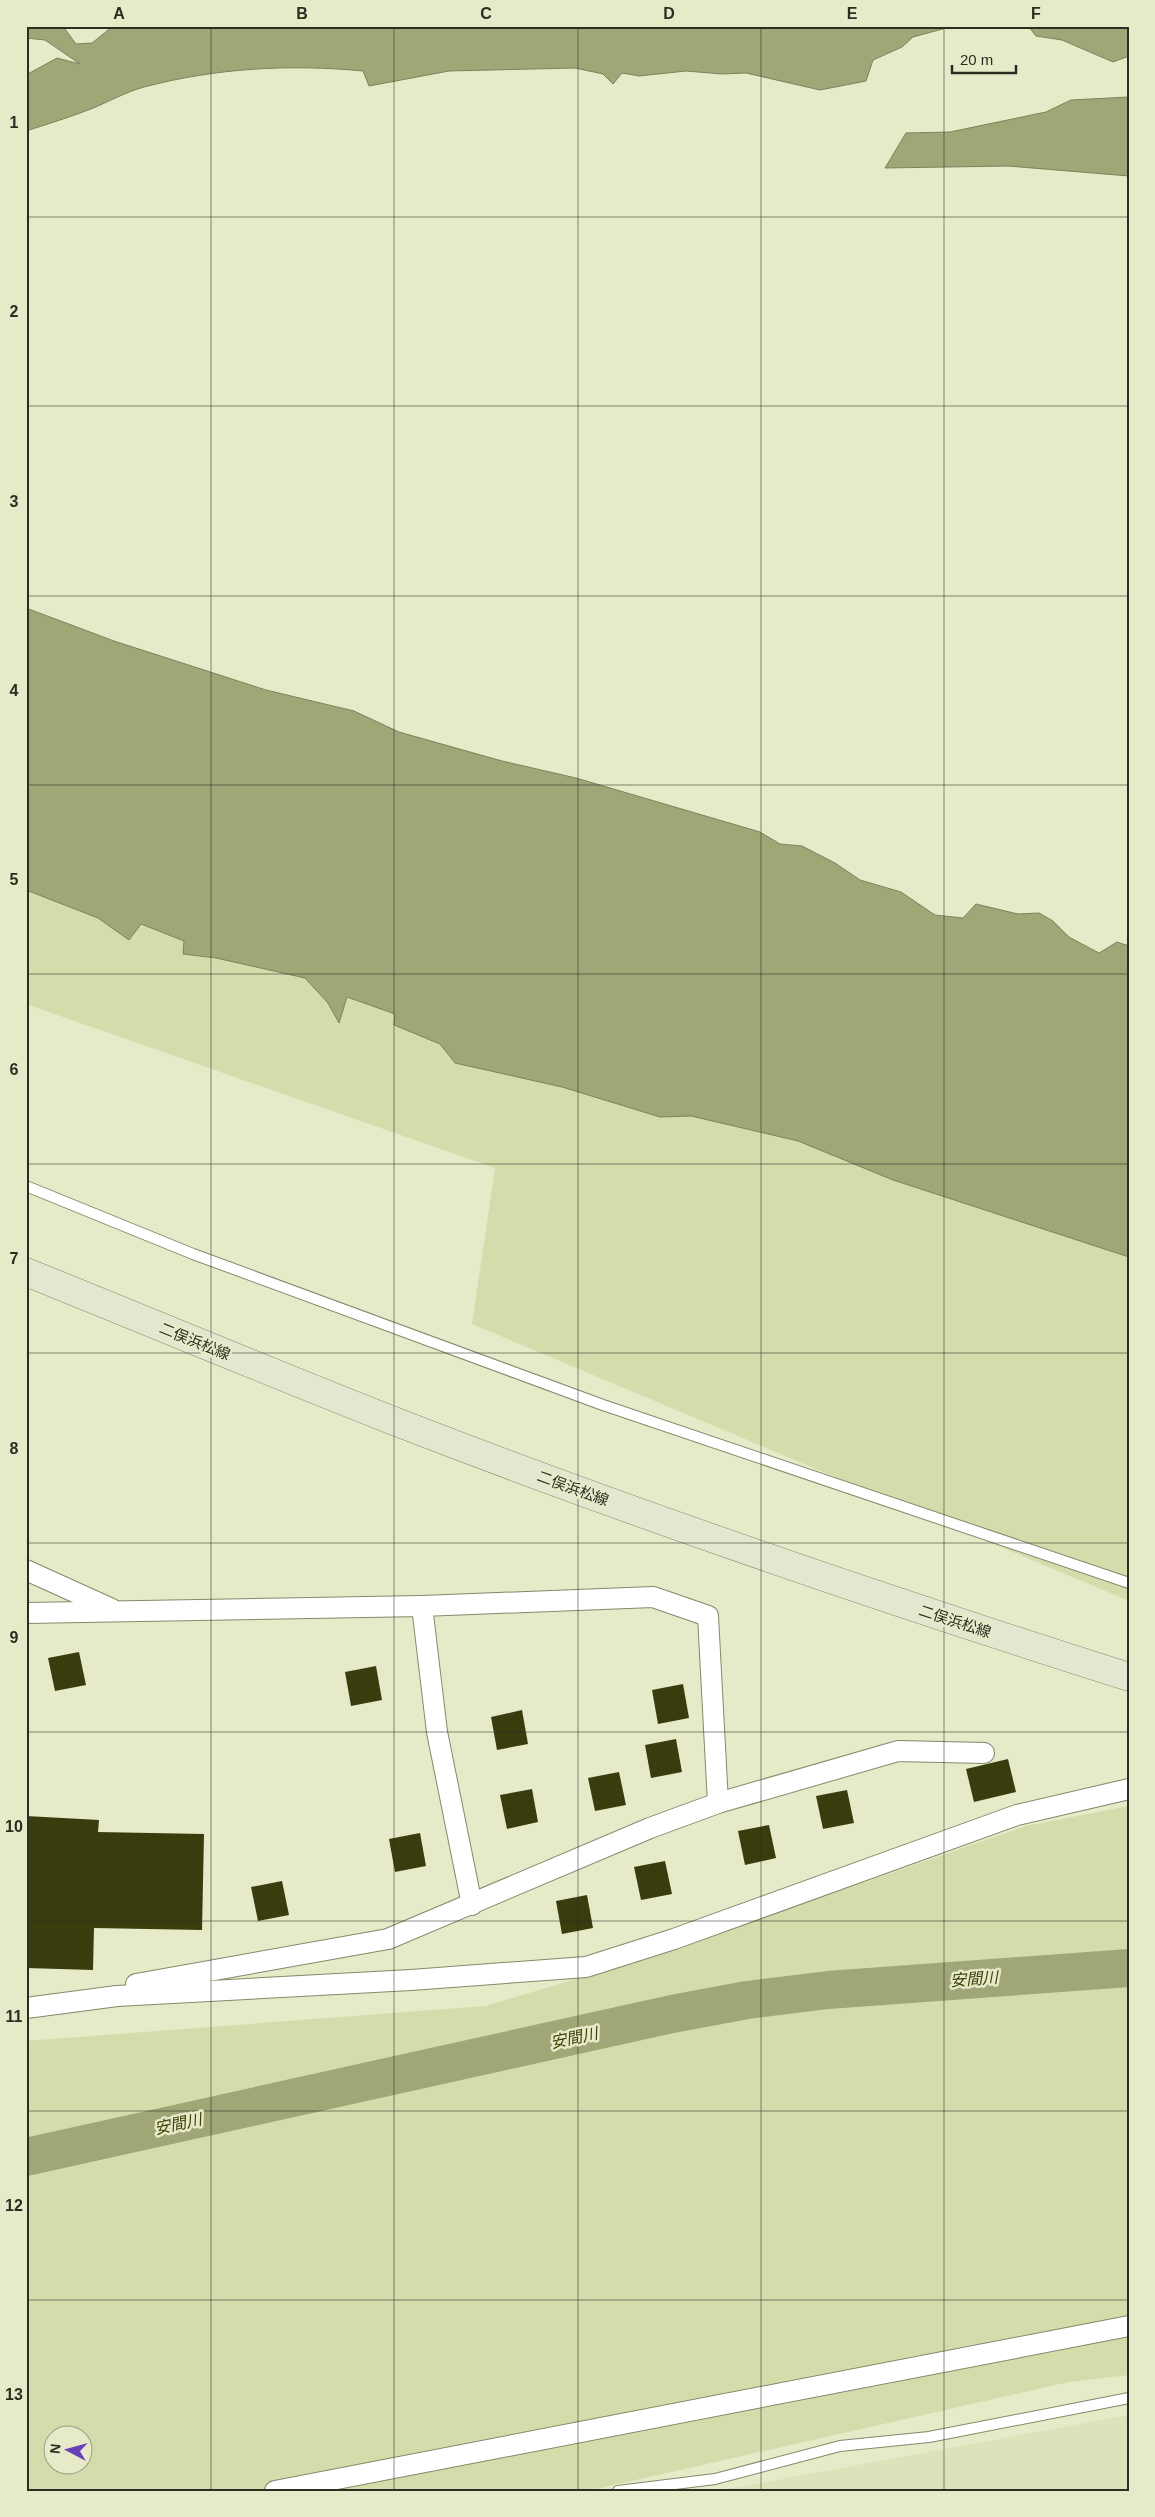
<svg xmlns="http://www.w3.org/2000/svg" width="1155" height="2517" font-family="Arial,'Noto Sans JP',sans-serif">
<rect width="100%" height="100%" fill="#e6eac9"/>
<path fill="#dce2b9" d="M1129,2415v76h-412z"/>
<g fill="#d5dcab" fill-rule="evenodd">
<path d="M26,856l1103,401v344l-657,-277 23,-156 -469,-164z"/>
<path d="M1129,1806v569l-60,7 -482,109h-561v-450l459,-35 165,-49 376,-131zM52,2434h30v30h-30z"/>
</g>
<g fill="#a0a676" stroke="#7d825c">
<path d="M31,26h20l14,3 11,15 16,-1 21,-17h841l-41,11 -11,10 -29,13 -7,21 -46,9 -74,-17 -24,1 -36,-3 -47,5 -17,-3 -9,11 -10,-10 -28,-6 -126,3 -80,15 -6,-15c-74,-7 -146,-3 -219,16 -18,5 -36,15 -53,22 -21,8 -43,15 -65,22v-56l31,-17 23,6 -35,-24 -19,-2v-11z"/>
<path d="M1028,26h101v30l-16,6 -51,-22 -26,-4z"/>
<path d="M1129,97v79l-121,-10 -123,2 21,-35 44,-1 96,-20 25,-12z"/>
<path d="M26,608l88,33 152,49 88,21 45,21 103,29 74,17 184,54 20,12 22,2 33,17 25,17 41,12 34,23 28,3 13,-14 42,10 21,-1 14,8 16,16 30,16 18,-11 12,4v311l-236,-77 -95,-39 -107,-25 -31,1 -98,-30 -107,-24 -15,-19 -46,-19 1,-11 -48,-17 -8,26 -11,-20 -23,-25 -89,-20 -33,-4 1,-13 -43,-17 -12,16 -31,-22 -72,-28z"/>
</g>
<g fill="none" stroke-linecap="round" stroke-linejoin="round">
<path stroke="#a0a676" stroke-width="38" d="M26,2157l646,-143 75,-14 81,-10 301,-22"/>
</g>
<g fill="#393d0e">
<path d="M79,1652l7,33 -31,6 -7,-33z"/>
<path d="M376,1666l6,34 -31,6 -6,-34z"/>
<path d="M683,1684l6,34 -31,6 -6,-34z"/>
<path d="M522,1710l6,34 -31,6 -6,-33z"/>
<path d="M676,1739l6,33 -31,6 -6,-33z"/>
<path d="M1008,1759l8,33 -42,10 -8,-33z"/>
<path d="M619,1772l7,33 -31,6 -7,-33z"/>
<path d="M532,1789l6,33 -31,7 -7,-34z"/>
<path d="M847,1790l7,33 -31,6 -7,-33z"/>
<path d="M26,1816l73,4 -1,12 106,2 -2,96 -108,-2 -1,42 -67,-2z"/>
<path d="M769,1825l7,33 -31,7 -7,-34z"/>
<path d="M420,1833l6,33 -31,6 -6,-33z"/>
<path d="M665,1861l7,33 -31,6 -7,-33z"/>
<path d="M282,1881l7,34 -31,6 -7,-34z"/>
<path d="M587,1895l6,33 -31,6 -6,-33z"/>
</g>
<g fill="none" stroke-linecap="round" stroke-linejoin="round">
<g stroke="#85896a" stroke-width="12">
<g id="lane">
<path d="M26,1186l167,68 410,151 526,178"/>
<path d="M618,2491l97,-12 125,-33 89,-9 200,-39"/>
</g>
</g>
<g stroke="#85896a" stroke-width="22">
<g id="street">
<path d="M26,1570l86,39"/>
<path d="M422,1606l15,126 35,173"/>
<path d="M26,1613l396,-7 231,-9 55,19 10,187"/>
<path d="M136,1984l252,-45 262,-111 68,-25 180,-52 86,2"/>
<path d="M26,2008l91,-12 294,-16 175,-13 88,-28 343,-124 112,-26"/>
<path d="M275,2491l854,-165"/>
</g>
</g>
<g stroke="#85896a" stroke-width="29">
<path id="secondary" d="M26,1272c124,50 248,102 373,151 240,93 484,176 730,254"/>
</g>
<use href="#lane" stroke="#fff" stroke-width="10"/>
<use href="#street" stroke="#fff" stroke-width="20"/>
<use href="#secondary" stroke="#e4e7d0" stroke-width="28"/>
</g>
<path fill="none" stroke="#2b2d20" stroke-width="1" stroke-opacity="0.55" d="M211,26v2465M394,26v2465M578,26v2465M761,26v2465M944,26v2465M26,217h1103M26,406h1103M26,596h1103M26,785h1103M26,974h1103M26,1164h1103M26,1353h1103M26,1543h1103M26,1732h1103M26,1921h1103M26,2111h1103M26,2300h1103"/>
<g text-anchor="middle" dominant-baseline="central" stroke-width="5" stroke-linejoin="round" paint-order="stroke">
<g font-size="15" fill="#2b2d20" stroke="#e6eac9">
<text transform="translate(195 1341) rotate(22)">二俣浜松線</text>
<text transform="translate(573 1488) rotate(20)">二俣浜松線</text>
<text transform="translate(955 1621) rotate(18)">二俣浜松線</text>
</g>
<g font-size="16" font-style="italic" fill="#3c4003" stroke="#e6eac9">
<text transform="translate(974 1979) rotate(-4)">安間川</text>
<text transform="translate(574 2038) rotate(-12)">安間川</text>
<text transform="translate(178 2124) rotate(-12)">安間川</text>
</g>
</g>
<rect width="1155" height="2517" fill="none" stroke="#e6eac9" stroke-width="55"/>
<g transform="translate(68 2450) rotate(276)"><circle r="24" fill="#e6eac9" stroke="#9b9e85"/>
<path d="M0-4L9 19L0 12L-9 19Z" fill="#6840b8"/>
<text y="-8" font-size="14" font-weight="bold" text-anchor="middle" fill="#2b2d20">N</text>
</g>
<path d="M952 65v8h64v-8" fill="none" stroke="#2b2d20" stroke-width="2.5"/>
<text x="960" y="65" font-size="15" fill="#2b2d20" stroke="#e6eac9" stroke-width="4" paint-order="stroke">20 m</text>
<rect x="28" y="28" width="1100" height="2462" fill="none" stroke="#2b2d20" stroke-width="2"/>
<g font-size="16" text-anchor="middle" font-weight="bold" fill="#2b2d20">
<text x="119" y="19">A</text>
<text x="302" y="19">B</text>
<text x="486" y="19">C</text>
<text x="669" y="19">D</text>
<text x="852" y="19">E</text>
<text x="1036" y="19">F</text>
<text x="14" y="128">1</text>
<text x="14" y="317">2</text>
<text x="14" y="507">3</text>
<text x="14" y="696">4</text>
<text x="14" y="885">5</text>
<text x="14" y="1075">6</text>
<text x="14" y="1264">7</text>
<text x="14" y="1454">8</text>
<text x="14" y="1643">9</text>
<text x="14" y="1832">10</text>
<text x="14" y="2022">11</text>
<text x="14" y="2211">12</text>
<text x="14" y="2400">13</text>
</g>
</svg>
